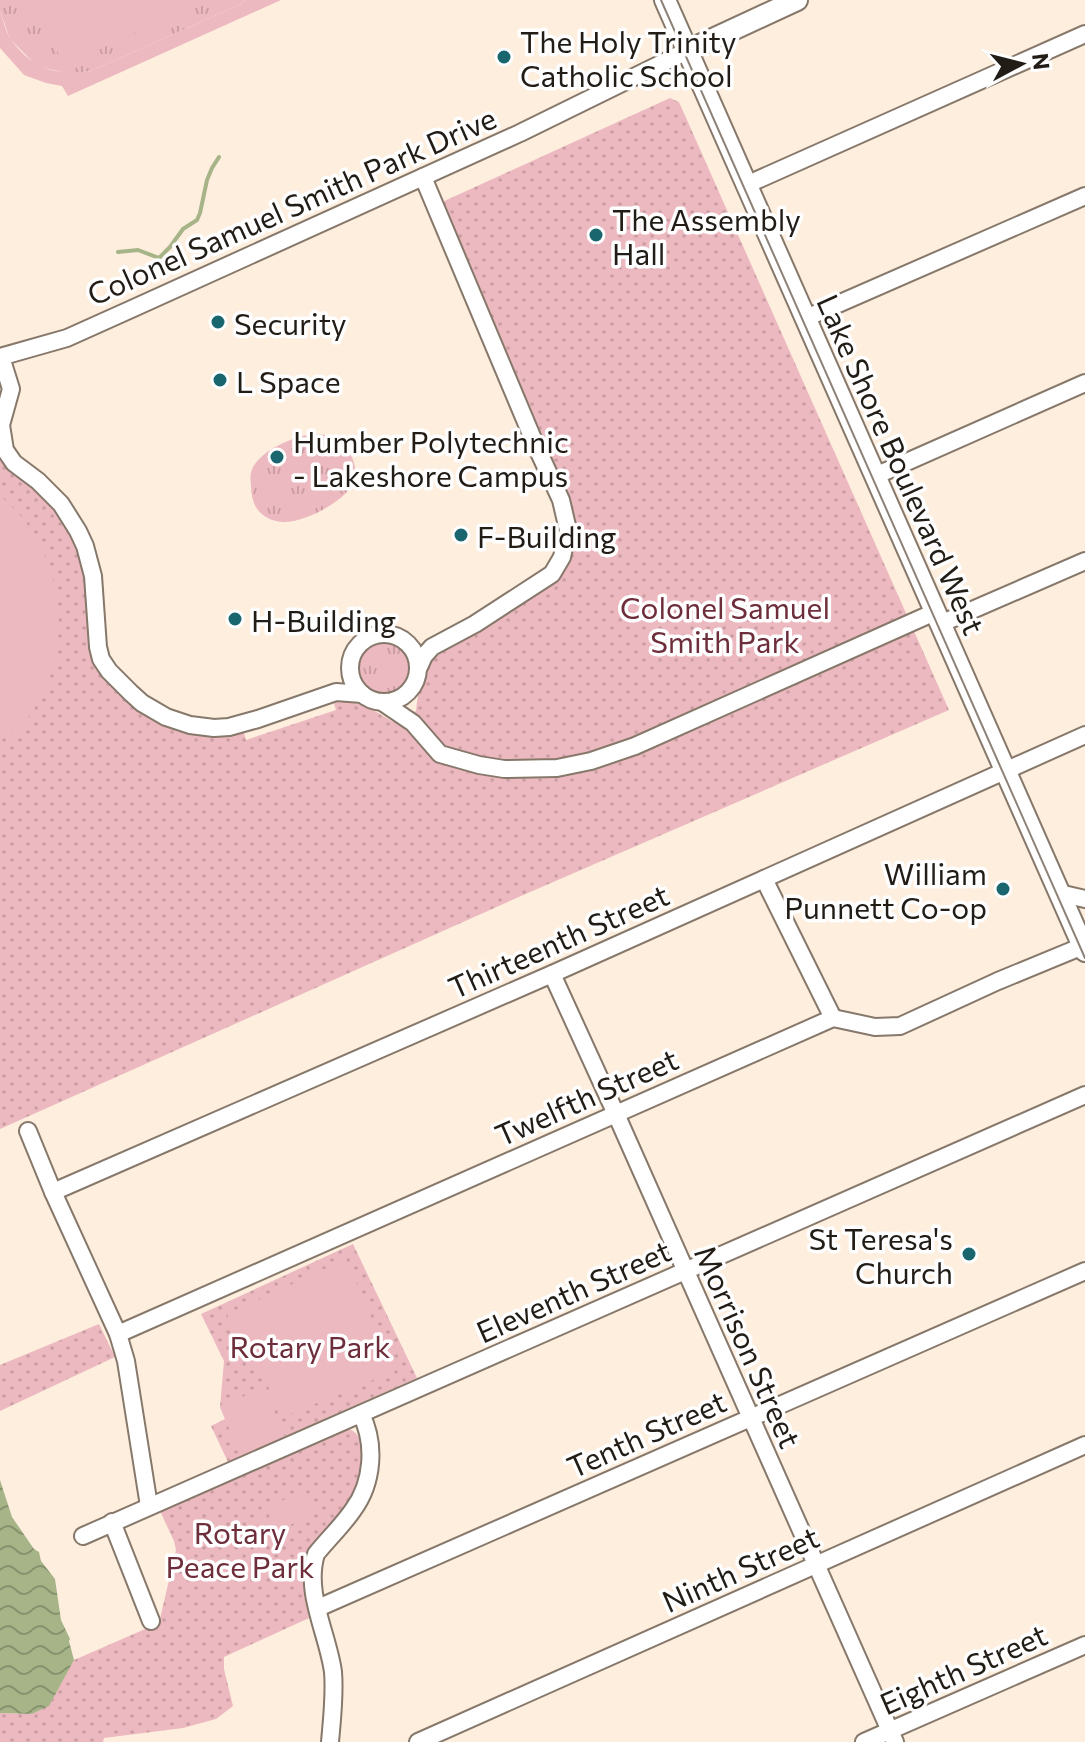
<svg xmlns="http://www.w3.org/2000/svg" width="1085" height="1742" font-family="Commissioner,sans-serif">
<defs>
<pattern id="grass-tufts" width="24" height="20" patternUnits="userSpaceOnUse" patternTransform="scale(2)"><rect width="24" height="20" fill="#edb9c0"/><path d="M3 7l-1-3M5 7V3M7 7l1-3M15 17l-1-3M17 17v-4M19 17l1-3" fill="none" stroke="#cb9ea4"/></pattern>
<pattern id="park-dots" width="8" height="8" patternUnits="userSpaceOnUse" patternTransform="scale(2)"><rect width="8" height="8" fill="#edb9c0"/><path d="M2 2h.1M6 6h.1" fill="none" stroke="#cb9ea4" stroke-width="1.8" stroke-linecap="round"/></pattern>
<pattern id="water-waves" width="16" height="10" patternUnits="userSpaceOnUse" patternTransform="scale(2)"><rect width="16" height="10" fill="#a6b488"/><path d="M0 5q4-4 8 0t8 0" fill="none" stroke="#87926e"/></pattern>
</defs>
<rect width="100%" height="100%" fill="#feeede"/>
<g fill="url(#grass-tufts)">
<path d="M0,0h244l-3,4 -150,67 -21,3 -33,-8 -27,-27 -10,-28z"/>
<path d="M311,434c6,0 12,0 18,2 19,6 33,31 23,49 -10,18 -49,38 -69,37 -23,-2 -32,-16 -32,-37 -1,-6 -1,-12 2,-18 11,-18 38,-29 58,-33z"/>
<circle cx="385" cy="668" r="27"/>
</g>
<g fill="url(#park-dots)">
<path d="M670,98l9,4 270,608 -428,186 -521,233v-678l57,58 18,33 11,32 5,75 74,75c25,11 51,7 78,6l3,10 90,-30 -3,-10c23,-1 41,10 60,22l23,-11c2,-19 5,-36 16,-52l116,-73 9,-8 14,-29 -131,-346z"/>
<path d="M353,1244l64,134 -189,84 -17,-36 14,-7 -5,-12 4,-46 -23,-47z"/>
<path d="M99,1324l16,33 -115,54v-46z"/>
<path d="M349,1429c10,5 12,9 13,20 4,55 -34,64 -52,106h-4l-2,30 5,33 -85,39v12l9,37 -17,13 -33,9 -79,10 -1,4h-103v-29l32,1 16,-8 26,-46 85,-37 17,-73 -2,-9 -14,-30 182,-81z"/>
</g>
<g fill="#edb9c0">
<path d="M34,0h172l-142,66z"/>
<path d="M244,0h37l-213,96 -6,-10 -16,-3 -22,-8 -24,-27v-37c3,9 6,22 12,30 21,28 45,35 79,30l150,-67z"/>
<path d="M0,496c59,46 75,136 41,201 -10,18 -21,36 -41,43z"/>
<path d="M346,1259l49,112 -112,46 -27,-55 -7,-1 -22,-39 1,-8z"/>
<path d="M264,1387l21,50 -44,19 -21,-49z"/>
<path d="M309,1493l8,20 -41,18 -9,-20 -3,2 8,18 -9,4 -9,-22 32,-14 2,3z"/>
</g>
<path fill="url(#water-waves)" d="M0,1480l12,37 22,32 5,3 2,9 14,18 6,41 9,19 -1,2 5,19 -25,46 -17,8 -32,-1z"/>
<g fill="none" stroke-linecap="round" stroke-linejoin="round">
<path stroke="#a6b488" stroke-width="4" d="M118,252l20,-2 21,8 11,-11 13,-18 14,-9 3,-7 7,-33 5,-12 7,-11"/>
<g stroke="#86786a" stroke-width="20">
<g id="minor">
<path d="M746,185l339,-151"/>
<path d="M806,318l279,-122"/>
<path d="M0,357l67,-19 69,-31 384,-174 167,-82"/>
<path d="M1,357l10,32 -10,36 4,25 9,13 24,18 23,23 17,27 7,15 8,30 5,71 3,12 8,12 22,22 11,10 24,14 24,8 24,3 15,-1 29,-8 78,-27 26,2"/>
<path d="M875,476l210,-93"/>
<path d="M940,624l145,-63"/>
<circle cx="384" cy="668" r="34"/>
<path d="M419,667l5,-11 8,-9 43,-23 77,-50 10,-17 6,-27 -7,-30 -25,-54 -113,-269"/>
<path d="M382,702l31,21 27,31 39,11 25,4 53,-1 34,-7 44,-15 300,-134"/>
<path d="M764,879l69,139"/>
<path d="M1059,893l26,6"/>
<path d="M552,974l64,140 279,628"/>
<path d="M28,1131l25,61 65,142 8,27 23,145"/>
<path d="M53,1192l499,-218 533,-239"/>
<path d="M118,1334l715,-316 42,9 25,-1 98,-45 85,-35"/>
<path d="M112,1522l39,99"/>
<path d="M83,1536l1002,-441"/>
<path d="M318,1608l767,-337"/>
<path d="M330,1742c2,-23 5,-47 3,-70 -5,-38 -29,-79 -17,-118 12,-15 26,-28 37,-44 20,-27 23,-66 8,-96"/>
<path d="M418,1742l667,-297"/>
<path d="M864,1742l221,-97"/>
</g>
</g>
<g stroke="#86786a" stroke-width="24">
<g id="major">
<path d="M665,0l420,951"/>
<path d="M687,51l110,-51"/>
</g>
</g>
<use href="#minor" stroke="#fff" stroke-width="16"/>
<use href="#major" stroke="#fff" stroke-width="20"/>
<path stroke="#8d8278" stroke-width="2" d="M661,0l424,958"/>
</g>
<g fill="#1a666f" stroke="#fefefe" stroke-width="3">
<circle cx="504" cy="57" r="8"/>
<circle cx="596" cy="235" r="8"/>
<circle cx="218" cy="322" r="8"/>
<circle cx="220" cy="380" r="8"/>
<circle cx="277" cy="457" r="8"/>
<circle cx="461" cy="535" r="8"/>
<circle cx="235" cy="619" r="8"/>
<circle cx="1003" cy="889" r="8"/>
<circle cx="969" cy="1254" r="8"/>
</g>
<g text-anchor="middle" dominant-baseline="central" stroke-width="7" stroke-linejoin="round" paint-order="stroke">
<g font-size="30" fill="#221c17" stroke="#fefefe" text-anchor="start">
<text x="520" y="40">The Holy Trinity<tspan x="520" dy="34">Catholic School</tspan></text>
<text x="612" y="218">The Assembly<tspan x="612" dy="34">Hall</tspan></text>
<text x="234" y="322">Security</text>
<text x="236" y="380">L Space</text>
<text x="293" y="440">Humber Polytechnic<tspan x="293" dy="34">- Lakeshore Campus</tspan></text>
<text x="477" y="535">F-Building</text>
<text x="251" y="619">H-Building</text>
<text x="987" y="872" text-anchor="end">William<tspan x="987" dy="34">Punnett Co-op</tspan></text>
<text x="953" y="1237" text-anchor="end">St Teresa's<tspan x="953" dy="34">Church</tspan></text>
</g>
<g font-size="30" fill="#221c17" stroke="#fefefe">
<text transform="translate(291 205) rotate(-24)">Colonel Samuel Smith Park Drive</text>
<text transform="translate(902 464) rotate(66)">Lake Shore Boulevard West</text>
<text transform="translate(558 940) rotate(-24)">Thirteenth Street</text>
<text transform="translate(586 1096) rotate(-24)">Twelfth Street</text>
<text transform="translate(573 1290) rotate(-24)">Eleventh Street</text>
<text transform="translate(749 1346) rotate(66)">Morrison Street</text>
<text transform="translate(646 1433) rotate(-24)">Tenth Street</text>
<text transform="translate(740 1568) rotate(-24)">Ninth Street</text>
<text transform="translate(963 1668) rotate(-24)">Eighth Street</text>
</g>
<g font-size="30" fill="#6e2d3a" stroke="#fefefe">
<text x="725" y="606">Colonel Samuel<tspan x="725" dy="34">Smith Park</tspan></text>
<text x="310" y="1345">Rotary Park</text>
<text x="240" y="1531">Rotary<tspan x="240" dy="34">Peace Park</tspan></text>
</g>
</g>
<g transform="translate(1021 64) rotate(83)" stroke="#fefefe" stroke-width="6" paint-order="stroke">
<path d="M0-6L14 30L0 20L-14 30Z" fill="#221c17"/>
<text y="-12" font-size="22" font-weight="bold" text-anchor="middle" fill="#221c17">N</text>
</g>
</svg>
